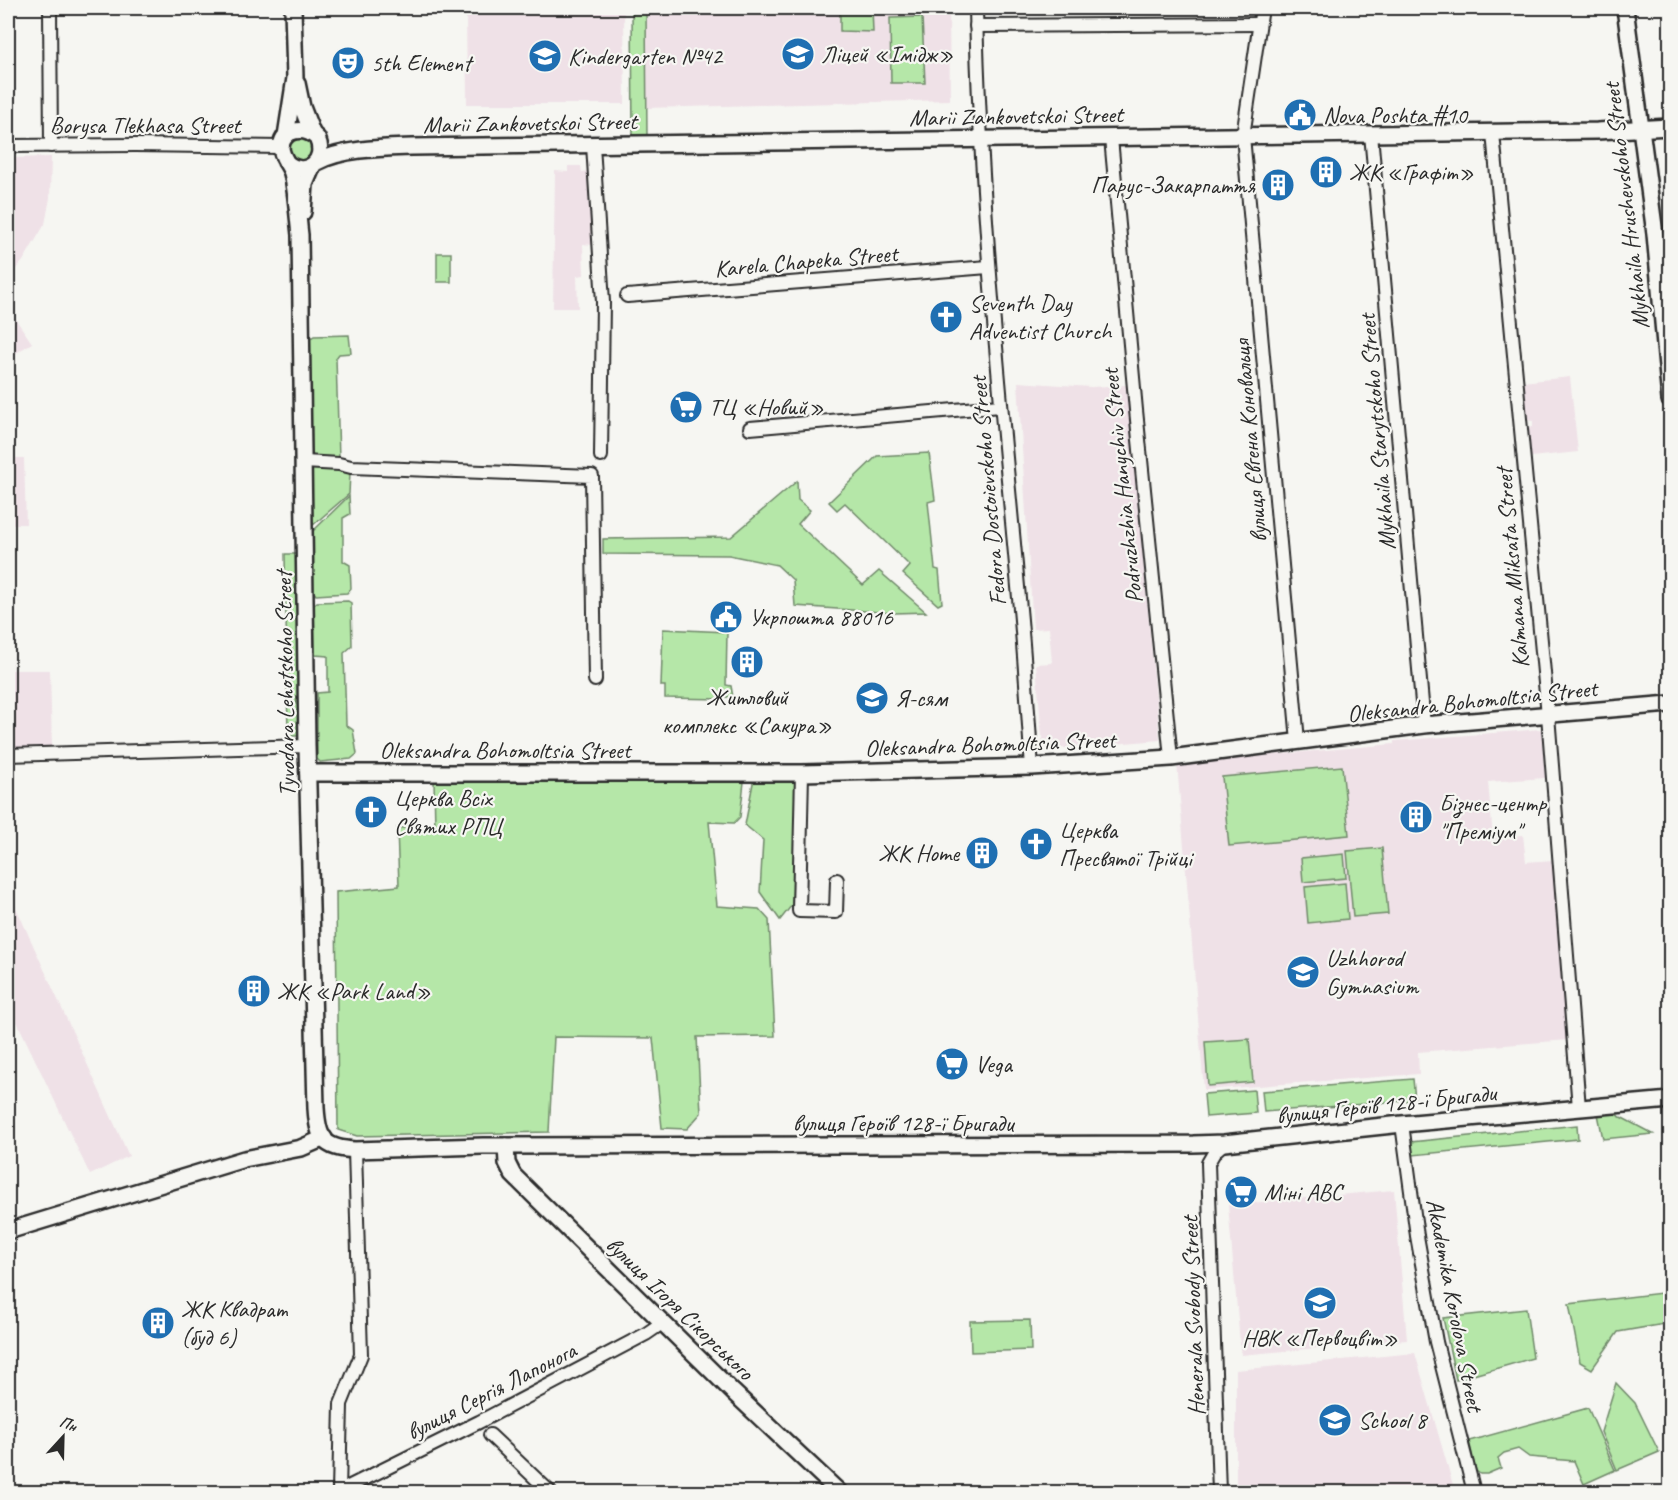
<svg xmlns="http://www.w3.org/2000/svg" width="1678" height="1500" font-family="Caveat,sans-serif">
<rect width="100%" height="100%" fill="#f6f6f2"/>
<filter id="ink" filterUnits="userSpaceOnUse"><feTurbulence type="fractalNoise" baseFrequency=".0167" numOctaves="2"/><feDisplacementMap in="SourceGraphic" scale="12" xChannelSelector="R" yChannelSelector="G"/><feConvolveMatrix kernelMatrix="1 2 1 2 8 2 1 2 1" color-interpolation-filters="sRGB"/></filter>
<g filter="url(#ink)">
<g fill="#efe1e7">
<path d="M466,8h158l1,96h-158z"/>
<path d="M646,8h303l1,92 -304,8z"/>
<path d="M51,157l-1,41 -5,26 -22,37 -15,17v-120z"/>
<path d="M568,166h13l1,6 6,-1 5,74 -10,-1 1,31 -7,1 1,32h-25l2,-137 13,1z"/>
<path d="M8,308l24,35 -24,15z"/>
<path d="M1570,377l8,75 -47,5 -4,-29 6,-1v-6l-7,-1 -4,-38z"/>
<path d="M1018,382l73,5 36,-2 33,355 -117,10 -7,-86 16,-1 -3,-35 -16,1z"/>
<path d="M8,458h16l2,66h-18z"/>
<path d="M8,545l4,125h38l2,77 -44,1z"/>
<path d="M1541,729l4,49 -57,4 5,55 30,-2 3,27 27,-2 15,180 -150,12 1,22 -215,16 -27,-327 217,-19v-3z"/>
<path d="M8,890l121,266 -39,19 -82,-172z"/>
<path d="M1394,1190l13,150 -166,15 -13,-150z"/>
<path d="M1415,1353l40,139h-219v-122z"/>
</g>
<g fill="#b5e7a8" stroke="#70896a" stroke-width="1.5">
<path d="M632,8h14l1,131 -14,-1z"/>
<path d="M840,8h32l1,24 -33,-1z"/>
<path d="M922,17l3,66h-34l-1,-65z"/>
<path d="M297,136l13,2 4,18 -12,8 -12,-6 -2,-12z"/>
<rect x="437" y="253" width="14" height="29"/>
<path d="M349,335l2,18 -12,1 -3,4 3,101 -24,-2 -5,-4 -2,-113 6,-4z"/>
<path d="M929,453l6,47 -7,2 7,67 4,1 3,33 -4,2 -35,-31 7,-8 -65,-63 -8,7 -8,-8 48,-46z"/>
<path d="M313,467l35,3 2,2 -1,22 -37,32 -1,-57z"/>
<path d="M797,481l1,19 12,10 -12,14 65,61 16,-14 47,41 -32,1 -99,-7 -2,-26 -16,-15 -48,-10 -126,-1v-15l128,-2z"/>
<path d="M349,496l1,18 -7,4v43l7,4 1,23 -4,5 -31,2 -3,-4 -1,-59z"/>
<path d="M285,554h13l4,182h-14z"/>
<path d="M348,601l3,2 1,43 -8,7 2,72 7,5 4,24 -6,5 -31,3 -3,-3v-66l11,-1v-36l-13,-1 -1,-50 3,-3z"/>
<path d="M663,629l64,3 -1,53 5,1 2,11h-10v2l-58,-1v-12h-4z"/>
<path d="M1342,766l7,69 -120,11 -7,-69z"/>
<path d="M741,777l3,5 -4,35 -6,6 -25,-1 8,84 42,3 10,11 6,116 -78,1 4,76 -14,16 -25,-1 -9,-90 -99,-1 -5,95 -192,4 -19,-6 -2,-238 63,-6 -2,-58h38l-1,-48z"/>
<path d="M758,779h40l-6,126 -12,15 -20,-28 3,-52 -18,-15 8,-42z"/>
<path d="M1382,848l6,66 -35,3 -6,-66z"/>
<path d="M1344,854l2,24 -43,4 -2,-24z"/>
<path d="M1345,883l3,36 -40,4 -3,-36z"/>
<path d="M1249,1039l4,43 -45,4 -3,-44z"/>
<path d="M1413,1079l2,21 -151,12 -2,-21z"/>
<path d="M1254,1090l2,23 -50,4 -2,-23z"/>
<path d="M1613,1113l40,21 -50,5 -5,-25z"/>
<path d="M1577,1125l1,14 -165,16 -2,-13z"/>
<path d="M1670,1292v31l-52,9 -26,37 -12,-7 -11,-58z"/>
<path d="M1526,1309l7,49 -77,22 -13,-62z"/>
<path d="M1030,1320l1,30 -60,2 -1,-31z"/>
<path d="M1616,1383l19,20 24,49 -42,18 -16,-38z"/>
<path d="M1588,1408l27,62 -31,14 -10,-23 -45,-4 -11,-8 -14,4 -6,5 3,10 -14,6h-7l-4,-3 -7,-30z"/>
</g>
<g fill="none" stroke-linecap="round" stroke-linejoin="round">
<g stroke="#2b2b2b" stroke-width="16">
<g id="minor">
<path d="M50,8l1,138"/>
<path d="M976,8c4,201 26,401 44,601 5,53 8,106 12,158"/>
<path d="M1262,8l-19,128 55,605"/>
<path d="M976,26l283,-2"/>
<path d="M1493,133l55,582 31,393"/>
<path d="M1371,134l53,591"/>
<path d="M1111,138l25,272 35,348"/>
<path d="M593,145l10,157 -2,154"/>
<path d="M8,146l127,-1 146,2"/>
<path d="M627,296l361,-29"/>
<path d="M750,428l250,-22"/>
<path d="M304,462l35,2 12,3 241,9 3,204"/>
<path d="M8,755l299,-9"/>
<path d="M802,773l-3,138 37,1 1,-32"/>
<path d="M1402,1124l15,112 19,106 38,150"/>
<path d="M490,1435l60,57"/>
<path d="M338,1492l141,-70 167,-88 16,-11"/>
<path d="M339,1492l2,-88 20,-49 -6,-205"/>
<path d="M1219,1492l-11,-329 7,-12 9,-8"/>
</g>
</g>
<g stroke="#2b2b2b" stroke-width="20">
<g id="tertiary">
<path d="M1625,8l30,226 15,166"/>
<path d="M297,83l5,24 10,26"/>
<path d="M286,136l9,-58 -2,-70"/>
<path d="M286,162c19,17 42,-1 31,-24 -11,-11 -34,-11 -36,9 0,10 8,17 11,26 4,16 6,45 8,62l7,511 9,362c2,31 7,40 39,42l128,-4 710,-2 31,-1 178,-19 268,-24"/>
<path d="M317,162c27,-14 66,-14 95,-15l1185,-16 73,-4"/>
<path d="M303,212l2,-28 8,-19"/>
<path d="M308,773h494l230,-6 139,-9 253,-33 246,-21"/>
<path d="M506,1146l1,17 6,12 220,217 106,100"/>
<path d="M8,1231l236,-72 57,-11 23,-10"/>
</g>
</g>
<use href="#minor" stroke="#f6f6f2" stroke-width="12"/>
<use href="#tertiary" stroke="#f6f6f2" stroke-width="15"/>
</g>
</g>
<defs>
<g id="school-disc" transform="scale(1.725)"><circle r="9.5" fill="#1f6fb2" stroke="#f6f6f2"/><path d="M0-5L7-2L0 1L-7-2ZM-4 1L0 2.5L4 1V4Q0 6-4 4Z" fill="#fff"/></g>
<g id="theatre-disc" transform="scale(1.725)"><circle r="9.5" fill="#1f6fb2" stroke="#f6f6f2"/><path d="M-5-5.5Q0-4 5-5.5V0Q5 5 0 6Q-5 5-5 0ZM-3.3-2.5H-1v1.5H-3.3ZM1-2.5H3.3v1.5H1ZM-2.8 1Q0 5.5 2.8 1Z" fill="#fff"/></g>
<g id="civic-disc" transform="scale(1.725)"><circle r="9.5" fill="#1f6fb2" stroke="#f6f6f2"/><path d="M-.6-6.5H3V-4.5H.6V-3L4-1V1h2V6H-6V1h2V-1L-.6-3ZM-1.2 2.5V6h2.4V2.5Z" fill="#fff"/></g>
<g id="building-disc" transform="scale(1.725)"><circle r="9.5" fill="#1f6fb2" stroke="#f6f6f2"/><path d="M-4-6H4V6H1V3H-1V6H-4ZM-2.5-4.3h1.7v1.8h-1.7ZM.8-4.3h1.7v1.8H.8ZM-2.5-1h1.7V.8h-1.7ZM.8-1h1.7V.8H.8Z" fill="#fff"/></g>
<g id="church-disc" transform="scale(1.725)"><circle r="9.5" fill="#1f6fb2" stroke="#f6f6f2"/><path d="M-1.2-6h2.4v3.5h3.3v2.4h-3.3V6h-2.4V-.1h-3.3v-2.4h3.3Z" fill="#fff"/></g>
<g id="supermarket-disc" transform="scale(1.725)"><circle r="9.5" fill="#1f6fb2" stroke="#f6f6f2"/><path d="M-6-5.5h2.5l.6 2H6L4.5 2H-2.5L-4.4-4H-6ZM-1.5 3.2a1.3 1.3 0 1 0 .1 0ZM3 3.2a1.3 1.3 0 1 0 .1 0Z" fill="#fff"/></g>
</defs>
<g fill-rule="evenodd">
<use href="#school-disc" x="798" y="54"/>
<use href="#school-disc" x="545" y="56"/>
<use href="#theatre-disc" x="348" y="63"/>
<use href="#civic-disc" x="1300" y="115"/>
<use href="#building-disc" x="1326" y="172"/>
<use href="#building-disc" x="1278" y="185"/>
<use href="#church-disc" x="946" y="317"/>
<use href="#supermarket-disc" x="686" y="407"/>
<use href="#civic-disc" x="726" y="617"/>
<use href="#building-disc" x="747" y="662"/>
<use href="#school-disc" x="872" y="698"/>
<use href="#church-disc" x="371" y="812"/>
<use href="#building-disc" x="1416" y="817"/>
<use href="#church-disc" x="1036" y="844"/>
<use href="#building-disc" x="982" y="853"/>
<use href="#school-disc" x="1303" y="972"/>
<use href="#building-disc" x="254" y="991"/>
<use href="#supermarket-disc" x="952" y="1064"/>
<use href="#supermarket-disc" x="1241" y="1192"/>
<use href="#school-disc" x="1320" y="1303"/>
<use href="#building-disc" x="158" y="1323"/>
<use href="#school-disc" x="1335" y="1420"/>
</g>
<g text-anchor="middle" dominant-baseline="central" stroke-width="4.5" stroke-linejoin="round" paint-order="stroke">
<g font-size="24" fill="#2b2b2b" stroke="#f6f6f2" text-anchor="start">
<text x="821" y="54">Ліцей «Імідж»</text>
<text x="568" y="56">Kindergarten №42</text>
<text x="371" y="63">5th Element</text>
<text x="1323" y="115">Nova Poshta #10</text>
<text x="1349" y="172">ЖК «Графіт»</text>
<text x="1255" y="185" text-anchor="end">Парус-Закарпаття</text>
<text x="969" y="303">Seventh Day<tspan x="969" dy="28">Adventist Church</tspan></text>
<text x="709" y="407">ТЦ «Новий»</text>
<text x="749" y="617">Укрпошта 88016</text>
<text x="747" y="697" text-anchor="middle">Житловий<tspan x="747" dy="28">комплекс «Сакура»</tspan></text>
<text x="895" y="698">Я-сям</text>
<text x="394" y="798">Церква Всіх<tspan x="394" dy="28">Святих РПЦ</tspan></text>
<text x="1439" y="803">Бізнес-центр<tspan x="1439" dy="28">"Преміум"</tspan></text>
<text x="1059" y="830">Церква<tspan x="1059" dy="28">Пресвятої Трійці</tspan></text>
<text x="959" y="853" text-anchor="end">ЖК Home</text>
<text x="1326" y="958">Uzhhorod<tspan x="1326" dy="28">Gymnasium</tspan></text>
<text x="277" y="991">ЖК «Park Land»</text>
<text x="975" y="1064">Vega</text>
<text x="1264" y="1192">Міні ABC</text>
<text x="181" y="1309">ЖК Квадрат<tspan x="181" dy="28">(буд 6)</tspan></text>
<text x="1320" y="1338" text-anchor="middle">НВК «Первоцвіт»</text>
<text x="1358" y="1420">School 8</text>
</g>
<g font-size="24" fill="#2b2b2b" stroke="#f6f6f2">
<text transform="translate(1016 116) rotate(-1)">Marii Zankovetskoi Street</text>
<text transform="translate(530 123) rotate(-1)">Marii Zankovetskoi Street</text>
<text x="145" y="125">Borysa Tlekhasa Street</text>
<text transform="translate(1626 206) rotate(-97)">Mykhaila Hrushevskoho Street</text>
<text transform="translate(806 261) rotate(-5)">Karela Chapeka Street</text>
<text transform="translate(1377 432) rotate(-95)">Mykhaila Starytskoho Street</text>
<text transform="translate(1250 441) rotate(-95)">вулиця Євгена Коновальця</text>
<text transform="translate(1122 486) rotate(-96)">Podruzhzhia Hanychiv Street</text>
<text transform="translate(988 491) rotate(-95)">Fedora Dostoievskoho Street</text>
<text transform="translate(1512 568) rotate(-95)">Kalmana Miksata Street</text>
<text transform="translate(285 684) rotate(-91)">Tyvodara Lehotskoho Street</text>
<text transform="translate(1472 701) rotate(-6)">Oleksandra Bohomoltsia Street</text>
<text transform="translate(990 744) rotate(-2)">Oleksandra Bohomoltsia Street</text>
<text x="505" y="750">Oleksandra Bohomoltsia Street</text>
<text transform="translate(1386 1104) rotate(-6)">вулиця Героїв 128-ї Бригади</text>
<text x="903" y="1123">вулиця Героїв 128-ї Бригади</text>
<text transform="translate(1455 1305) rotate(79)">Akademika Korolova Street</text>
<text transform="translate(680 1308) rotate(44)">вулиця Ігоря Сікорського</text>
<text transform="translate(1193 1316) rotate(-92)">Henerala Svobody Street</text>
<text transform="translate(491 1391) rotate(-27)">вулиця Сергія Лапонога</text>
</g>
</g>
<rect width="1678" height="1500" fill="none" stroke="#f6f6f2" stroke-width="30"/>
<rect x="15" y="15" width="1648" height="1470" fill="none" stroke="#2b2b2b" stroke-width="2" filter="url(#ink)"/>
<g transform="translate(63 1437) rotate(22)" stroke="#f6f6f2" stroke-width="4.5" paint-order="stroke">
<path d="M0-4.5L10 22L0 15L-10 22Z" fill="#2b2b2b"/>
<text y="-9" font-size="16" font-weight="bold" text-anchor="middle" fill="#2b2b2b">Пн</text>
</g>
</svg>
